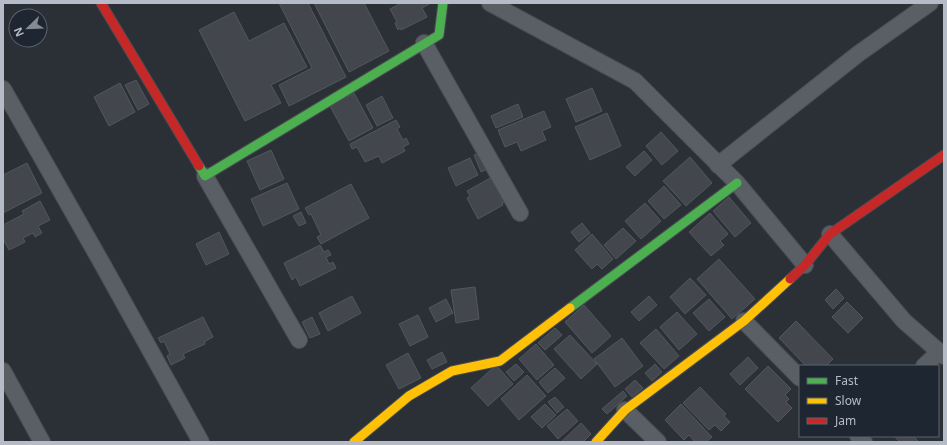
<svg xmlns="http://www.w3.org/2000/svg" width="947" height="445" font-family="'Noto Sans',sans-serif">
<rect width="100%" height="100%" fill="#2b3036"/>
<g fill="#43474d" stroke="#52575e">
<path d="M279,3h29l38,74 -57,29 -10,-21 33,-17z"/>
<path d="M314,3h50l25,48 -40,21z"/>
<path d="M401,3h30l-9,5 5,9 -26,13 -1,-2 -2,2 -3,-7 2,-1 -7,-13z"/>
<path d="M234,12l15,29 35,-18 23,44 -36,18 10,18 -36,18 -46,-91z"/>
<path d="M136,80l13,24 -11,6 -13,-25z"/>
<path d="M120,83l15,29 -26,14 -15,-29z"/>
<path d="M592,88l10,23 -26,11 -10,-23z"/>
<path d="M354,93l19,35 -24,13 -19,-35z"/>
<path d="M382,96l11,22 -16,8 -11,-21z"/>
<path d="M518,104l5,13 -27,11 -5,-12z"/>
<path d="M544,111l7,16 -9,4 4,9 -25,11 -4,-9 -12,5 -7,-17z"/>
<path d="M607,113l14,33 -31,14 -15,-33z"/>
<path d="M396,120l4,7 -3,2 6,11 3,-2 3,6 -6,3 2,4 -23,12 -3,-7 -14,6 -8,-15 -5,2 -2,-5z"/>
<path d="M661,132l17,19 -16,14 -16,-19z"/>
<path d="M271,150l13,29 -24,11 -13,-29z"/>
<path d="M483,151l7,17 -9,4 -7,-17z"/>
<path d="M644,151l8,9 -17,16 -9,-9z"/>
<path d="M690,157l22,26 -26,23 -23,-25z"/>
<path d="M470,158l8,17 -22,11 -8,-18z"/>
<path d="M27,163l15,30 -39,20v-38z"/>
<path d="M494,176l13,24 -5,3 1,2 -25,14 -11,-21 3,-2 -3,-5z"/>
<path d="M287,183l12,26 -36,17 -12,-27z"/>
<path d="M351,184l18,34 -48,26 -4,-7 4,-2 -10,-21 -2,1 -4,-7z"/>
<path d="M664,186l17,19 -17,14 -16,-18z"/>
<path d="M729,197l22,26 -16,14 -22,-26z"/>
<path d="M40,201l10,19 -12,6 4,7 -7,4 -2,-4 -10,5 2,4 -16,8 -6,-11v-14l21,-11 -2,-3z"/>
<path d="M645,203l16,18 -20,18 -16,-18z"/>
<path d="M301,212l5,11 -7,3 -6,-10z"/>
<path d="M710,213l18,21 -8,7 4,4 -13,11 -22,-24z"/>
<path d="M582,223l8,10 -11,9 -8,-10z"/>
<path d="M623,228l13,13 -20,18 -12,-14z"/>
<path d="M219,232l10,22 -23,11 -10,-21z"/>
<path d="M592,234l21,25 -11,10 -5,-5 -5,5 -17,-19z"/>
<path d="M320,245l4,7 4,-2 3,5 -5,2 3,7 4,-2 3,6 -36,18 -4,-9 -4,3 -8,-17z"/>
<path d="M719,259l36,40 -23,20 -35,-40z"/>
<path d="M690,278l16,17 -21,19 -15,-17z"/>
<path d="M475,287l4,32 -23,4 -5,-33z"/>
<path d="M836,289l8,9 -11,11 -8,-9z"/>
<path d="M352,296l9,17 -33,18 -9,-18z"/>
<path d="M649,296l8,9 -18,16 -8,-9z"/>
<path d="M446,299l7,14 -17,9 -7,-14z"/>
<path d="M709,299l16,18 -16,14 -16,-18z"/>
<path d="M847,302l16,16 -15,15 -16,-16z"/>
<path d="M584,305l27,31 -19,17 -27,-31z"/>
<path d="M677,312l20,22 -18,16 -19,-23z"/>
<path d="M418,315l10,22 -18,9 -11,-22z"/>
<path d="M203,317l10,20 -9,5 1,2 -22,10 2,4 -14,7 -4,-9 3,-2 -6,-13 -3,2 -3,-5z"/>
<path d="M312,317l8,17 -10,4 -8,-16z"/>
<path d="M796,321l37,38 -7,7h-20l-27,-28z"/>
<path d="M555,328l7,7 -17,15 -7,-7z"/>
<path d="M656,329l23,27 -15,13 -24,-26z"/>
<path d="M570,335l27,29 -16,15 -27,-30z"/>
<path d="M622,338l21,28 -28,21 -21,-28z"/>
<path d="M536,344l18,21 -17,15 -18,-21z"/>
<path d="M442,352l5,10 -15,7 -5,-9z"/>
<path d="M408,353l13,25 -22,11 -13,-24z"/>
<path d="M748,357l10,11 -18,17 -10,-11z"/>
<path d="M516,364l8,8 -10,9 -8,-9z"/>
<path d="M655,364l7,8 -10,9 -7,-8z"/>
<path d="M496,365l17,19 -25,22 -17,-18z"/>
<path d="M768,366l23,23 -6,6 4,4 -3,3 6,6 -14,14 -33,-33z"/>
<path d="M555,368l10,10 -17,15 -9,-11z"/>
<path d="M527,375l19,21 -27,24 -18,-21z"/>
<path d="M635,380l8,8 -11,9 -7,-8z"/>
<path d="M700,387l26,27 -2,2 6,6 -9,9 -6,-6 -6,5 -26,-27z"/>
<path d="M623,391l4,5 -20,18 -5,-5z"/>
<path d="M555,397l9,10 -7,6 -9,-11z"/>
<path d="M545,404l11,11 -14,13 -11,-11z"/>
<path d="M681,404l31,33 -6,5h-11l-6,-7 -5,5 -19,-20z"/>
<path d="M567,409l11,12 -20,18 -11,-13z"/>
<path d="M581,423l10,11 -8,8h-22z"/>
<path d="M894,436h19l6,6h-19z"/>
</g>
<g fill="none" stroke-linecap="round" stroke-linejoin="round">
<g stroke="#484c51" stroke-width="18">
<g id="street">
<path d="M490,3l145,78 102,102 68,82"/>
<path d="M424,43l96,170"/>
<path d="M3,89l101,178 97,175"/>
<path d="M718,165l140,-111 72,-51"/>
<path d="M205,176l94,164"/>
<path d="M830,234l74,87 40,35"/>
<path d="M744,321l56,57"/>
<path d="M924,366l15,-14"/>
<path d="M3,371l39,71"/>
<path d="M625,410l33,32"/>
<path d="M858,436l6,6"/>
</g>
</g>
<g stroke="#484c51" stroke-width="11">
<g id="fast">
<path d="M199,166l6,10 234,-141 4,-32"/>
<path d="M570,308l167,-125"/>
</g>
</g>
<g stroke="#484c51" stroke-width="11">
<g id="slow">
<path d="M354,442l55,-46 43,-25 48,-10 70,-53"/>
<path d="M596,442l29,-32 119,-89 46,-42"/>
</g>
</g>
<g stroke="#484c51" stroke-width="11">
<g id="jam">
<path d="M101,3l98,163"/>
<path d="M790,279l15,-14 25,-31 114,-79"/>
</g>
</g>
<use href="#street" stroke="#5a5e65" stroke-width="16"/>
<use href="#fast" stroke="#4caf50" stroke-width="9"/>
<use href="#slow" stroke="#ffc107" stroke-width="9"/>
<use href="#jam" stroke="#c62828" stroke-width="9"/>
</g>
<rect width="947" height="445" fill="none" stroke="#b5bcc7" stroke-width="8"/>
<rect x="799" y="365" width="140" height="72" fill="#1e2631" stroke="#5a626d"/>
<rect x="807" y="378" width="20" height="6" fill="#4caf50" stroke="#5a626d"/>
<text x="835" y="385" font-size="12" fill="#b5bcc7">Fast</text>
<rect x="807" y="398" width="20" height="6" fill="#ffc107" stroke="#5a626d"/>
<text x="835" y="405" font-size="12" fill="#b5bcc7">Slow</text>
<rect x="807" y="418" width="20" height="6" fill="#c62828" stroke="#5a626d"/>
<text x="835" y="425" font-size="12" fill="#b5bcc7">Jam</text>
<g transform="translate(28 28) rotate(247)"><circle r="19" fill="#1e2631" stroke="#5a626d"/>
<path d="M0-3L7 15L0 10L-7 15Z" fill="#858b94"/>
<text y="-6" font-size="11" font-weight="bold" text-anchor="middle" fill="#b5bcc7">N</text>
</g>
</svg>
